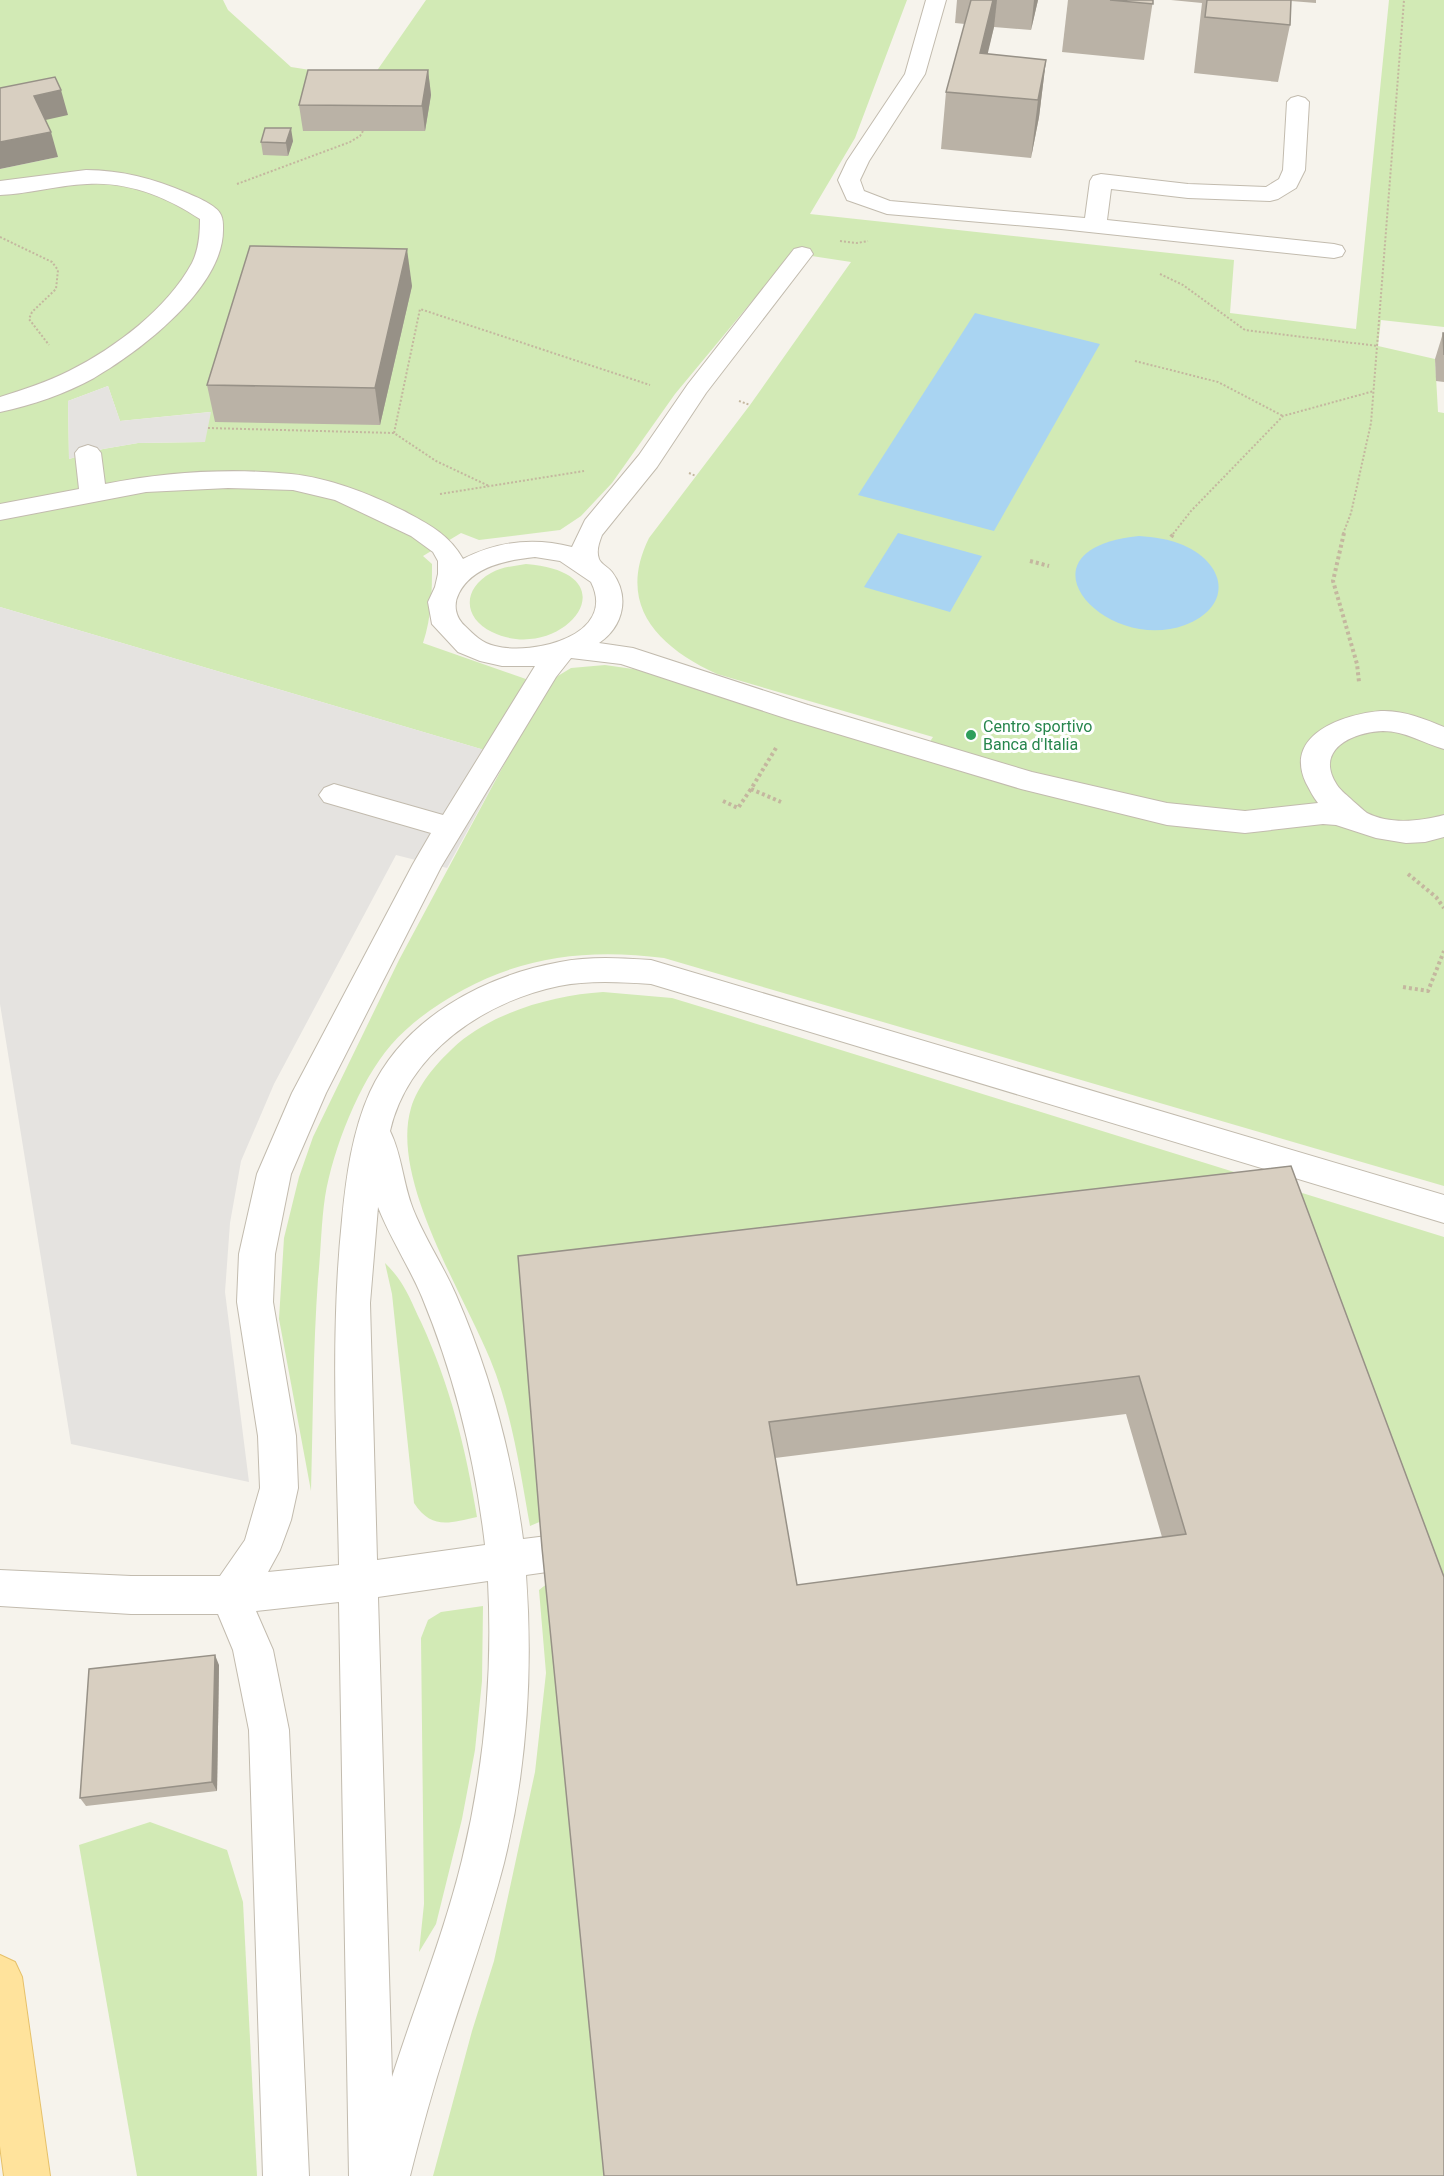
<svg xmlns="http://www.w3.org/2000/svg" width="1444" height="2176" font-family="Roboto,sans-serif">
<rect width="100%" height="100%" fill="#f6f3ec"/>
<g fill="#d2eab5" fill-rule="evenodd">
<path d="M0,0h223l5,10 63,57 77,12 8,-7 50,-72h481l-52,138 -45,76 424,46 -4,53 126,16 33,-329h55v327l-63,-7 -3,26 57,13 3,53 6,1v773l-780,-228c-72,-9 -137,-3 -201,32 -26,14 -53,33 -72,55 -32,37 -58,104 -66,152 -4,27 -4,55 -7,82 -5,70 -5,141 -7,212l-32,-172 5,-81 15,-61 14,-40 86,-177 109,-203 -508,-150v-438l58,-12 -58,-43zM792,253l59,9 -101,143 -101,133c-33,67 9,109 68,136l216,63 -12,18 -281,-85 -35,-5 -34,3 -28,17 -120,-42c9,-27 9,-52 9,-79l-9,-8 38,-23 18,7 81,-10 21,-14 31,-33 63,-89zM108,386l12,35 90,-9 -6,30 -66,1 -35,6 -34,10 -1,-58z"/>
<path d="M526,564c112,9 35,102 -34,68 -29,-14 -30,-43 -1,-59 10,-6 23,-7 35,-9z"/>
<path d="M603,992l69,6 56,17 716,222v396l-169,-426 -745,319c-10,-56 -18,-114 -40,-167 -27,-66 -100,-180 -79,-251 7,-23 25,-44 41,-59 37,-36 101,-54 151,-57z"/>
<path d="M385,1263c20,20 24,34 36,59 29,63 45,127 56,195 -28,6 -45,13 -63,-14l-22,-209z"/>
<path d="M548,1583l59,593h-174l39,-145 22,-70 41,-189 11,-99 -7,-83z"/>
<path d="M483,1606l-1,75 -7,69 -13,69 -26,105 -17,28 5,-48 -3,-266 7,-18 13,-8z"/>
<path d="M150,1822l77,28 16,52 14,274h-120l-58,-331z"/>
</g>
<g fill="#e5e3e0">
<path d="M108,386l12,35 91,-9 -6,30 -67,1 -35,6 -34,10 -1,-58z"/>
<path d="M0,607l508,150 -61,111 -51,-13 -122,229 -33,77 -11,62 -5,69 24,190 -178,-38 -71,-440z"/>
</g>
<g fill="#a9d4f2">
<path d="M975,313l125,31 -106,187 -136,-36z"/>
<path d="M898,533l84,23 -32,56 -86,-25z"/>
<path d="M1139,536c15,1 30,3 44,9 44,19 50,62 2,80 -81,30 -175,-76 -46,-89z"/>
</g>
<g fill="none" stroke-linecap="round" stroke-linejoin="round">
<g stroke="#c2bbae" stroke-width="2">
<g id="minor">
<path d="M926,0h20l-21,74 -56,87 -9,19 4,11 26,10 195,17 5,-37 3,-5 8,-2 87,10 78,3 13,-8 4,-9 4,-68 4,-4 7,-2 7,2 4,4 -4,68 -9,18 -18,11 -8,2 -82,-3 -77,-9 -4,31 227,24 8,2 3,5 -3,5 -8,2 -273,-29 -174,-15 -40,-14 -9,-20 9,-19 58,-87z"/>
<path d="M86,170c35,0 69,9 101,23 9,4 30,12 34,22 2,4 2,9 2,13 2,59 -83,123 -129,150 -29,16 -62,27 -94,34v-15c23,-7 47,-15 69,-26 46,-23 98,-62 123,-108 7,-14 8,-29 8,-44 -33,-22 -73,-38 -113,-35 -29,1 -58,10 -87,11v-14z"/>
<path d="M802,247l8,2 3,5 -107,139 -49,74 -55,68c-3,8 -6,16 -3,24 2,5 9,8 13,13 18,24 12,54 -13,71l34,5 175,57 224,67 135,31 78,8 73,-8c-5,-6 -8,-13 -12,-20 -23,-49 38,-69 75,-72 22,-1 44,8 63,16v22c-21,-6 -39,-18 -61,-18 -31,1 -69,19 -46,54 4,6 11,11 16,16 5,4 10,9 14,12 23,12 54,8 77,2v22l-19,5 -19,1 -30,-5 -40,-13 -13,-1 -78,9 -78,-8 -146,-36 -233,-70 -167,-55 -50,-6 -15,19 -115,190 -115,226 -35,81 -16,80 -2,48 23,134 2,52 -7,32 -11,30 -12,22 71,-7c-2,-115 -9,-230 3,-345 4,-42 10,-88 28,-128 34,-74 113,-116 190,-130 30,-6 61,-4 91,-2l793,235v28l-793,-239c-30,-2 -62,-4 -92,2 -76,16 -151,67 -169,145 12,24 13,53 23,78 12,30 30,56 43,86 34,78 56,160 67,244l24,-3 14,5 5,13 -5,13 -14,5 -21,3c7,96 1,194 -22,288 -16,62 -38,122 -57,182 -14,43 -26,87 -37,131h-61l-10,-574 -83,9 17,39 16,80 20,446h-46l-14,-446 -16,-80 -15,-36h-87l-131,-8v-36l131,6h89l25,-36 15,-52 -2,-52 -21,-134 2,-48 18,-80 35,-81 121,-229 18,-31 -107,-31 -5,-7 5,-7 10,-4 109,31 92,-149h-33l-22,-5 -22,-9 -26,-28 -4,-22 7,-15 3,-13v-13l-5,-9 -22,-16 -76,-36 -42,-10 -65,-2 -82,4 -146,28v-16l79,-15 -4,-36 4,-5 9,-3 9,3 4,5 4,31c60,-12 125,-16 186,-10 39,4 79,20 113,37 24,13 45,23 59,48 35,-18 71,-22 109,-12l13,-27 54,-65 49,-71 106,-135zM535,557l25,4 31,21c27,54 -59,74 -96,64 -13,-3 -21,-11 -30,-20 -10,-9 -12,-22 -6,-33 14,-27 49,-33 76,-36zM378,1207c12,31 31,59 44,90 33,80 53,162 63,248l-108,15 -7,-257zM488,1581c5,94 -4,188 -26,279 -18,74 -47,145 -70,217l-14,-480z"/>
</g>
</g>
<g stroke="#e6c16a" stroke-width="2">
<path id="major" d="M0,1955l15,7 7,15 28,199h-46l-4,-30z"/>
</g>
<g stroke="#c4b79f" stroke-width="2" stroke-dasharray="2 2" stroke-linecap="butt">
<path d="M237,184l113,-42 10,-6 3,-5"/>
<path d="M0,237l52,25 6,8 -2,19 -24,23 -3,7 20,26"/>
<path d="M840,241l17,2 11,-2"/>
<path d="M1160,274l23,11 62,45 133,16"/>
<path d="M1135,361l83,21 65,34"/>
<path d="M739,401l11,4"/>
<path d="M208,428l186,5 42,28 53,25"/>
<path d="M394,433l26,-124 230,76"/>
<path d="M689,473l7,3"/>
<path d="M440,494l144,-23"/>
<path d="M1173,534l18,-23 92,-95 91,-25"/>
<path d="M1343,534l8,-21 20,-90 33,-423"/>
</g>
<g stroke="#c4b79f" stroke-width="4" stroke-dasharray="3 3" stroke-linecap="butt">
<path d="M1344,533l-11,48 24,83 2,18"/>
<path d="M1171,537l3,-4"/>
<path d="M1030,561l19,5"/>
<path d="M776,748l-25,41 30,13"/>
<path d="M723,801l15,7 13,-19"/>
<path d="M1408,874l28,23 8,11"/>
<path d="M1403,987l25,4 16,-40"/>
</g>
<use href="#minor" fill="#fff" fill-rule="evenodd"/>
<use href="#major" fill="#ffe39c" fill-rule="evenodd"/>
</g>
<g fill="#bab2a6" fill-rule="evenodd">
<path d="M957,0h81l-7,30 -37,-3 -7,27 59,6 -7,57 -8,41 -90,-9 5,-57 19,-68 -10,-1z"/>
<path d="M1068,0h85l-9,60 -82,-8z"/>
<path d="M1171,0h145v3l-25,-2 -1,24 -12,57 -84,-9 8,-70z"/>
<path d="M428,70l3,25 -6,36h-122l-4,-26z"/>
<path d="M293,141l-5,15 -25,-1 -2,-13z"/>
<path d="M412,286l-32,139 -165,-3 -8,-37z"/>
<path d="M1443,333h1v49l-8,-1 -1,-22z"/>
<path d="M1291,1166l153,411 -840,599 -86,-920zM1126,1414l36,123 -365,48 -22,-127z"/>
<path d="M219,1665l-2,126 -131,15 -6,-8z"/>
</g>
<g fill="#979187">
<path d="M993,0h4l-3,27 -16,68 2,-42z"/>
<path d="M1034,0h4l-7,30z"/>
<path d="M1046,60l-7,57 -8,41 7,-58z"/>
<path d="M428,70l3,25 -6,36 -3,-25z"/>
<path d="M61,90l7,25 -27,6 -7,-25z"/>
<path d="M291,128l2,13 -5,15 -2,-13z"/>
<path d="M51,132l7,25 -58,12v-27z"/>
<path d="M407,249l5,37 -32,139 -5,-37z"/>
<path d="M215,1655l4,10 -2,126 -5,-9z"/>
</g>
<g fill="#d8cfc1" stroke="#979187" stroke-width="1.5" fill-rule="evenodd">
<path d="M971,0h22l-13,53 66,7 -8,40 -92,-8z"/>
<path d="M1110,0h43v4z"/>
<path d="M1207,0h84l-1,25 -85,-8z"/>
<path d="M308,70h120l-6,36 -123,-1z"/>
<path d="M55,77l6,13 -27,6 17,36 -51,10v-54z"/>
<path d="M265,128h26l-5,15 -25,-1z"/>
<path d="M250,246l157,3 -32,139 -168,-3z"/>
<path d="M1443,333h1v22z"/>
<path d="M1291,1166l153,411v599h-840l-62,-628 -24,-292zM1139,1376l47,158 -389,51 -28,-163z"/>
<path d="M215,1655l-3,127 -132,16 9,-129z"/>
</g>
<circle fill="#2e9e5b" stroke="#fff" stroke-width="2" cx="971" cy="735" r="6"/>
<g text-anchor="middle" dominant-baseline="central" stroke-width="6" stroke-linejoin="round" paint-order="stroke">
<g font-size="16" fill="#27864d" stroke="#fff" text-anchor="start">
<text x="983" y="726">Centro sportivo<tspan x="983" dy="18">Banca d'Italia</tspan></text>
</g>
</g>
</svg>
